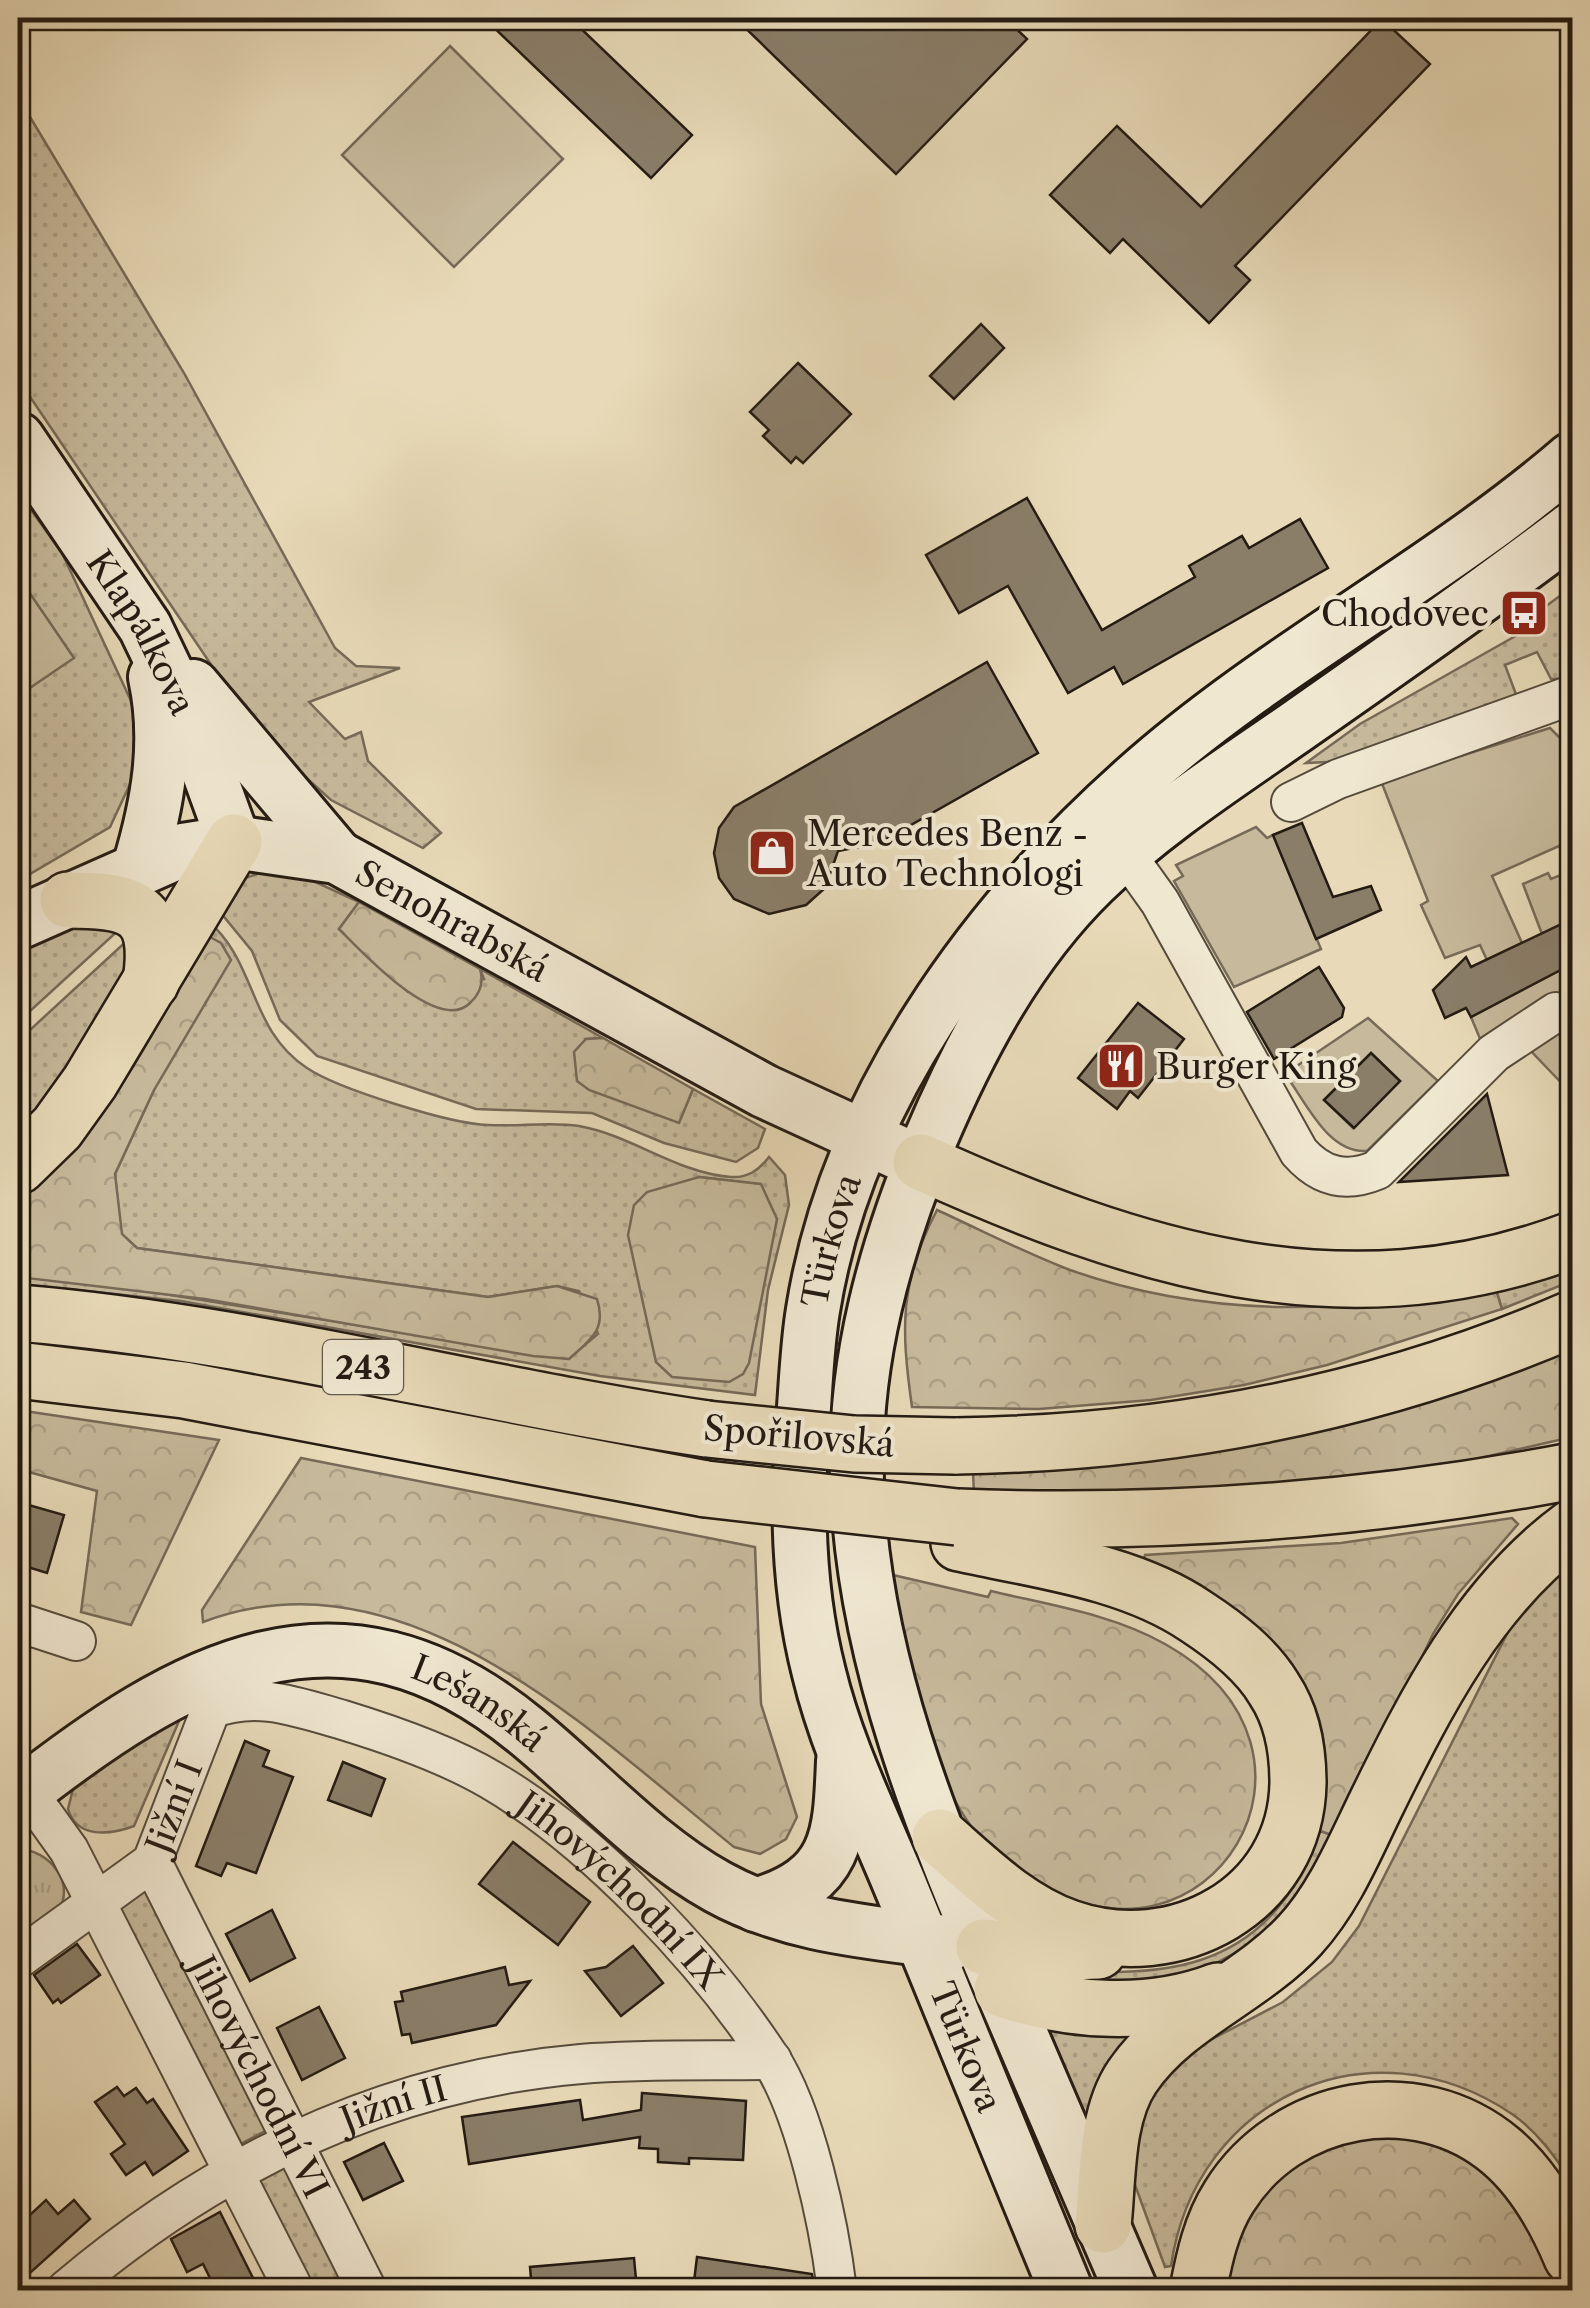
<svg xmlns="http://www.w3.org/2000/svg" width="1590" height="2308" font-family="'Libre Caslon Text',serif">
<defs>
<pattern id="grass-dots" width="8" height="8" patternUnits="userSpaceOnUse" patternTransform="scale(2.5)"><rect width="8" height="8" fill="#c7ba9c"/><path d="M2 2h.1M6 6h.1" fill="none" stroke="#ab9f86" stroke-width="1.8" stroke-linecap="round"/></pattern>
<pattern id="forest-crowns" width="20" height="18" patternUnits="userSpaceOnUse" patternTransform="scale(2.5)"><rect width="20" height="18" fill="#c7ba9c"/><path d="M2 6a3 3 0 1 1 6 0M12 15a3 3 0 1 1 6 0" fill="none" stroke="#ab9f86"/></pattern>
<pattern id="park-tufts" width="24" height="20" patternUnits="userSpaceOnUse" patternTransform="scale(2.5)"><rect width="24" height="20" fill="#c7ba9c"/><path d="M3 7l-1-3M5 7V3M7 7l1-3M15 17l-1-3M17 17v-4M19 17l1-3" fill="none" stroke="#ab9f86"/></pattern>
</defs>
<rect width="100%" height="100%" fill="#e8dab8"/>
<filter id="stains"><feTurbulence type="fractalNoise" baseFrequency=".002" numOctaves="4"/><feColorMatrix values="0 0 0 0 .2 0 0 0 0 .09 0 0 0 0 .02 0 0 0 .5 -.17"/></filter>
<radialGradient id="worn" r=".72"><stop offset=".6" stop-color="#630" stop-opacity="0"/><stop offset="1" stop-color="#630" stop-opacity=".3"/></radialGradient>
<g fill="url(#grass-dots)" stroke="#766a58" stroke-width="2.5" fill-rule="evenodd">
<path d="M18,97l166,276 151,275 21,18 44,2 -91,34 36,37 16,-7 7,29 73,72 -18,15 -92,-48 -40,-36 -79,-98 -194,-287z"/>
<path d="M18,492l44,61 77,165 -8,64 -21,45 -92,54v-185l55,-38 -55,-82z"/>
<path d="M1572,587v70l-10,5 7,16 -18,1 -14,-27 -32,13 12,32 -169,64 -42,2 54,-39 159,-90 23,-16 -4,-6z"/>
<path d="M267,870l29,3 63,29 -20,27 69,63 76,-13 -4,-10 123,69 -17,1 93,83 14,-33 72,40 -7,19 -22,14 -72,-19 -72,-30 -116,-4 -159,-53 -37,-36 -28,-69 -36,-44 27,-28z"/>
<path d="M85,915l37,12 -104,95v-75z"/>
<path d="M207,920c51,43 41,109 100,148 31,21 144,56 181,57 30,2 62,-4 91,1 52,9 98,47 152,51 17,1 28,-7 38,-20l16,18 4,30 -21,85 -13,105 -155,-19 -419,-75 -163,-17v-7l78,6 472,76 30,-25 -19,-43 -22,-5 -69,11 -351,-49 -16,-14 -6,-60 39,-84 -22,-25c-33,51 -65,99 -114,136v-11zM699,1177l49,6 29,36 -15,63z"/>
<path d="M131,937l9,24 -122,179v-99z"/>
<path d="M1572,1264v17l-70,28 -7,-22z"/>
<path d="M1572,1560v622c-17,-25 -34,-50 -60,-68 -142,-96 -317,-16 -341,152l-6,1 -34,-93 1,-49 40,-65 111,-58 49,-40 27,-36 150,-296 22,-31z"/>
<path d="M185,1707l-51,119c-24,9 -57,13 -66,-17l5,-20z"/>
<path d="M1320,1831l15,5c-51,95 -111,147 -222,149 -30,0 -63,-12 -91,-18 136,12 243,14 298,-136z"/>
<path d="M145,1883l128,244 -42,22 -120,-243z"/>
<path d="M1052,2030l83,4 -44,98 -43,-99z"/>
<path d="M284,2149l71,141h-52l-51,-126z"/>
</g>
<g fill="url(#forest-crowns)" stroke="#766a58" stroke-width="2.5">
<path d="M359,902l121,67c4,13 1,24 -10,34 -32,32 -108,-51 -131,-74z"/>
<path d="M208,936l13,7 10,17 -77,130 -39,84 7,60 15,14 351,49 69,-11 40,13c10,31 -7,41 -28,60l-36,-3 -328,-57 -187,-22v-76c87,-65 136,-173 190,-265z"/>
<path d="M603,1038l90,51 -14,34 -90,-33 -12,-9 -3,-29 12,-13z"/>
<path d="M699,1177l62,7 16,35 -28,144 -6,11 -14,8 -57,-5 -16,-15 -28,-127 6,-30 13,-13z"/>
<path d="M937,1210c44,20 88,43 133,60 142,50 280,43 425,17l7,22 -175,56 -83,20 -93,15 -112,9 -127,-2c-11,-78 -13,-125 25,-197z"/>
<path d="M1572,1341v96l-105,24 -189,26 -304,8 -1,-24z"/>
<path d="M18,1410l201,30 -88,185 -50,-13 16,-121 -79,-22z"/>
<path d="M301,1458l454,89 6,157 36,113 -11,22 -26,15 -26,-7c-144,-116 -330,-301 -531,-225l-1,-12z"/>
<path d="M1512,1518l6,6 -60,70 -25,40 -98,202 -15,-5c29,-167 -56,-191 -178,-265l3,-11 196,-12z"/>
<path d="M893,1575l95,22 3,-6c58,14 121,23 174,53 193,108 42,346 -129,237 -14,-9 -33,-18 -44,-30 -69,-70 -83,-184 -99,-276z"/>
<path d="M1362,2126l111,23 72,94 22,47h-352l42,-106z"/>
</g>
<path fill="url(#park-tufts)" stroke="#766a58" stroke-width="2.5" d="M18,1849c30,0 61,35 38,65 -8,11 -27,20 -38,28z"/>
<g fill="#c7ba9c" stroke="#766a58" stroke-width="2.5" fill-rule="evenodd">
<path d="M450,46l113,113 -109,108 -112,-112z"/>
<path d="M18,576l56,82 -56,38z"/>
<path d="M1550,728l22,22v170l-30,14 -19,-50 25,-11 3,6 20,-8 -12,-25 -67,30 30,67 -35,17 -7,-15 -35,13 -24,-53 7,-4 -47,-120z"/>
<path d="M1256,827l11,11 6,-3 48,114 -87,38 -60,-106 9,-5 -7,-11z"/>
<path d="M1572,964v25l-20,19 -71,33 -10,-24z"/>
<path d="M1572,1004v90l-44,-46z"/>
<path d="M1368,1018l70,63 -71,70c-39,3 -61,-49 -82,-77zM1371,1053l29,28 -47,47 -29,-28z"/>
</g>
<g fill="#8a7e69" stroke="#241b13" stroke-width="2.5">
<path d="M484,18h86l122,117 -41,43z"/>
<path d="M735,18h270l22,21 -131,135z"/>
<path d="M1382,19l48,45 -195,202 15,14 -41,43 -86,-84 -13,14 -60,-58 67,-69 84,81z"/>
<path d="M981,324l23,24 -50,51 -24,-23z"/>
<path d="M798,363l53,51 -48,49 -7,-6 -5,6 -28,-27 6,-6 -19,-18z"/>
<path d="M1027,498l75,132 93,-53 -6,-11 53,-30 7,12 51,-29 28,49 -205,116 -9,-17 -46,26 -60,-107 -49,27 -33,-58z"/>
<path d="M987,662l51,91 -159,90 -41,8 -13,37 -19,17 -37,9 -35,-15 -15,-21 -5,-25 5,-25 15,-21z"/>
<path d="M1302,823l31,74 38,-11 10,24 -65,29 -43,-104z"/>
<path d="M1572,919v45l-101,53 -5,-9 -21,10 -12,-28 33,-33 5,10z"/>
<path d="M1319,967l25,41 -2,9 -68,42 -27,-47z"/>
<path d="M1138,1003l46,36 -46,59 -8,-7 -13,18 -39,-31z"/>
<path d="M1371,1053l29,28 -46,47 -30,-28z"/>
<path d="M1487,1094l21,81 -109,7z"/>
<path d="M18,1502l46,13 -17,58 -29,-9z"/>
<path d="M245,1741l24,10 -6,15 30,11 -37,96 -29,-10 -6,13 -25,-10z"/>
<path d="M343,1762l42,17 -14,37 -43,-16z"/>
<path d="M513,1842l77,60 -32,43 -79,-61z"/>
<path d="M272,1910l23,48 -45,23 -24,-47z"/>
<path d="M77,1944l23,31 -39,28 -3,-4 -5,4 -19,-28z"/>
<path d="M633,1946l30,37 -42,33 -36,-45 21,-4z"/>
<path d="M505,1967l4,18 21,-4 -34,44 -84,18 -2,-9 -8,1 -7,-33 8,-1 -2,-9z"/>
<path d="M319,2007l26,51 -43,22 -25,-52z"/>
<path d="M117,2087l7,9 12,-8 11,15 6,-4 35,52 -35,24 -8,-13 -19,13 -15,-21 14,-10 -30,-42z"/>
<path d="M642,2093l104,8 -3,59 -54,-2v6l-31,-2v-13l-19,-1 1,-11 -171,27 -7,-47 118,-17 3,20 58,-10z"/>
<path d="M384,2143l19,38 -40,19 -19,-38z"/>
<path d="M46,2200l12,14 16,-14 16,19 -59,53 -13,-16v-30z"/>
<path d="M220,2212l39,78h-43l-13,-26 -16,8 -16,-33z"/>
<path d="M697,2257l115,17 2,16h-121z"/>
<path d="M634,2258l3,32h-105l-2,-23z"/>
</g>
<g fill="none" stroke-linecap="round" stroke-linejoin="round">
<g stroke="#554b3c" stroke-width="42">
<g id="street">
<path d="M1291,802l47,-23 234,-84"/>
<path d="M1125,853l35,49 139,250c22,25 47,31 78,18l117,-117 62,-41"/>
<path d="M18,1622l58,19"/>
<path d="M26,1790l43,60 225,440"/>
<path id="s1" d="M152,1862l215,428"/>
<path id="s2" d="M18,1959l134,-97 59,-153c46,-18 86,-2 132,11 49,15 104,34 148,60 101,59 215,180 279,278 36,56 59,166 67,232"/>
<path id="s3" d="M66,2290c149,-126 318,-209 515,-226 63,-5 127,-3 191,-4"/>
</g>
</g>
<g stroke="#241b13" stroke-width="58">
<g id="secondary">
<path id="s4" d="M18,439l127,188 45,94 44,121"/>
<path d="M193,686l144,171"/>
<path d="M139,867c19,-64 30,-125 16,-190"/>
<path id="s5" d="M18,923l165,-73 51,-8 103,15 427,234 133,61"/>
<path id="s6" d="M18,1797c162,-127 320,-220 507,-67 63,51 122,118 193,157 72,40 154,45 234,56"/>
<path d="M756,1905c83,-25 84,-68 87,-144"/>
<path id="s7" d="M1066,2290c-55,-133 -109,-266 -164,-400 -29,-71 -65,-142 -83,-217 -21,-82 -23,-169 -16,-253 3,-36 4,-74 10,-110 33,-207 169,-394 322,-530 135,-121 300,-203 437,-321"/>
<path d="M1131,2290c-44,-100 -86,-201 -130,-302 -69,-162 -139,-330 -144,-508 -4,-118 28,-232 73,-340 40,-94 89,-187 163,-259 61,-59 134,-106 203,-154 93,-65 186,-130 276,-198"/>
</g>
</g>
<g stroke="#241b13" stroke-width="60">
<g id="highway">
<path d="M68,900c65,0 94,8 83,82"/>
<path d="M921,1162c212,96 423,164 651,78"/>
<path d="M18,1166l39,-38 33,-46 144,-240"/>
<path d="M18,1313c232,19 459,82 689,116"/>
<path d="M18,1370l166,20 522,99"/>
<path d="M955,1446c214,-3 421,-42 617,-127"/>
<path d="M957,1517c209,8 411,-7 615,-46"/>
<path d="M940,1837c40,35 78,73 129,91 106,37 227,-27 229,-145 0,-32 -6,-67 -24,-94 -18,-30 -48,-53 -77,-72 -67,-46 -160,-57 -238,-74"/>
<path d="M984,1947l54,6 60,-2"/>
<path d="M1002,1989c68,23 148,28 216,2"/>
<path d="M1103,2225c5,-46 2,-108 29,-148 42,-62 118,-88 168,-142 34,-37 54,-86 76,-131 50,-102 103,-207 196,-276"/>
<path d="M1198,2290c6,-31 13,-65 31,-93 57,-92 188,-117 272,-46 32,27 55,68 71,106"/>
</g>
</g>
<use href="#street" stroke="#f0e7d1" stroke-width="38"/>
<use href="#secondary" stroke="#f0e7d1" stroke-width="52"/>
<use href="#highway" stroke="#e8dab8" stroke-width="55"/>
<g stroke="#241b13" stroke-width="60" stroke-linecap="butt">
<g id="highway-bridge">
<path d="M707,1429l147,15 101,2"/>
<path d="M706,1489l251,28"/>
</g>
</g>
<use href="#highway-bridge" stroke="#e8dab8" stroke-width="55"/>
</g>
<defs>
<g id="bus-square" transform="scale(2.5)"><rect x="-9" y="-9" width="18" height="18" rx="4" fill="#8f2418" stroke="#f0e7d1"/><path d="M-5-6H5V4H4V6H2V4H-2V6H-4V4H-5ZM-3.5-4V0h7V-4ZM-3.5 1.2v1.5H-2V1.2ZM2 1.2v1.5H3.5V1.2Z" fill="#fff"/></g>
<g id="shop-square" transform="scale(2.5)"><rect x="-9" y="-9" width="18" height="18" rx="4" fill="#8f2418" stroke="#f0e7d1"/><path d="M-5-2.5h2.3a2.7 3.5 0 0 1 5.4 0H5L5.5 6h-11ZM-1.5-2.5h3a1.5 2.3 0 0 0-3 0Z" fill="#fff"/></g>
<g id="restaurant-square" transform="scale(2.5)"><rect x="-9" y="-9" width="18" height="18" rx="4" fill="#8f2418" stroke="#f0e7d1"/><path d="M-5-6h1v4h1v-4h1v4h1v-4h1v5L-1.5 .5V6h-2V.5L-5-1ZM5-6V6H3V1.5H1.5Q1.5-4 5-6Z" fill="#fff"/></g>
</defs>
<g fill-rule="evenodd">
<use href="#bus-square" x="1524" y="613"/>
<use href="#shop-square" x="772" y="853"/>
<use href="#restaurant-square" x="1121" y="1066"/>
</g>
<g text-anchor="middle" dominant-baseline="central" stroke-width="8" stroke-linejoin="round" paint-order="stroke">
<rect fill="#f0e7d1" stroke="#61584c" stroke-width="2.5" x="323" y="1340" width="80" height="54" rx="8"/>
<g font-size="32" font-weight="bold" fill="#241b13">
<text x="363" y="1367">243</text>
</g>
<g font-size="35" fill="#241b13" stroke="#f0e7d1" text-anchor="start">
<text x="1489" y="613" text-anchor="end">Chodovec</text>
<text x="807" y="833">Mercedes Benz -<tspan x="807" dy="40">Auto Technologi</tspan></text>
<text x="1156" y="1066">Burger King</text>
</g>
<g font-size="35" fill="#241b13" stroke="#f0e7d1">
<text stroke="none"><textPath href="#s4" startOffset="230">Klapálkova</textPath></text>
<text stroke="none"><textPath href="#s5" startOffset="468">Senohrabská</textPath></text>
<text stroke="none"><textPath href="#s7" startOffset="1102">Türkova</textPath></text>
<text transform="translate(799 1436) rotate(5)">Spořilovská</text>
<text stroke="none"><textPath href="#s6" startOffset="512">Lešanská</textPath></text>
<text stroke="none"><textPath href="#s2" startOffset="225">Jižní I</textPath></text>
<text stroke="none"><textPath href="#s2" startOffset="795">Jihovýchodní IX</textPath></text>
<text transform="translate(966 2047) rotate(68)">Türkova</text>
<text stroke="none"><textPath href="#s1" startOffset="240">Jihovýchodní VI</textPath></text>
<text stroke="none"><textPath href="#s3" startOffset="380">Jižní II</textPath></text>
</g>
</g>
<rect width="1590" height="2308" fill="none" stroke="#e8dab8" stroke-width="60"/>
<rect x="20" y="20" width="1550" height="2268" fill="none" stroke="#241b13" stroke-width="5"/>
<rect x="30" y="30" width="1530" height="2248" fill="none" stroke="#241b13" stroke-width="2.5"/>
<rect width="100%" height="100%" filter="url(#stains)"/>
<rect width="100%" height="100%" fill="url(#worn)"/>
</svg>
